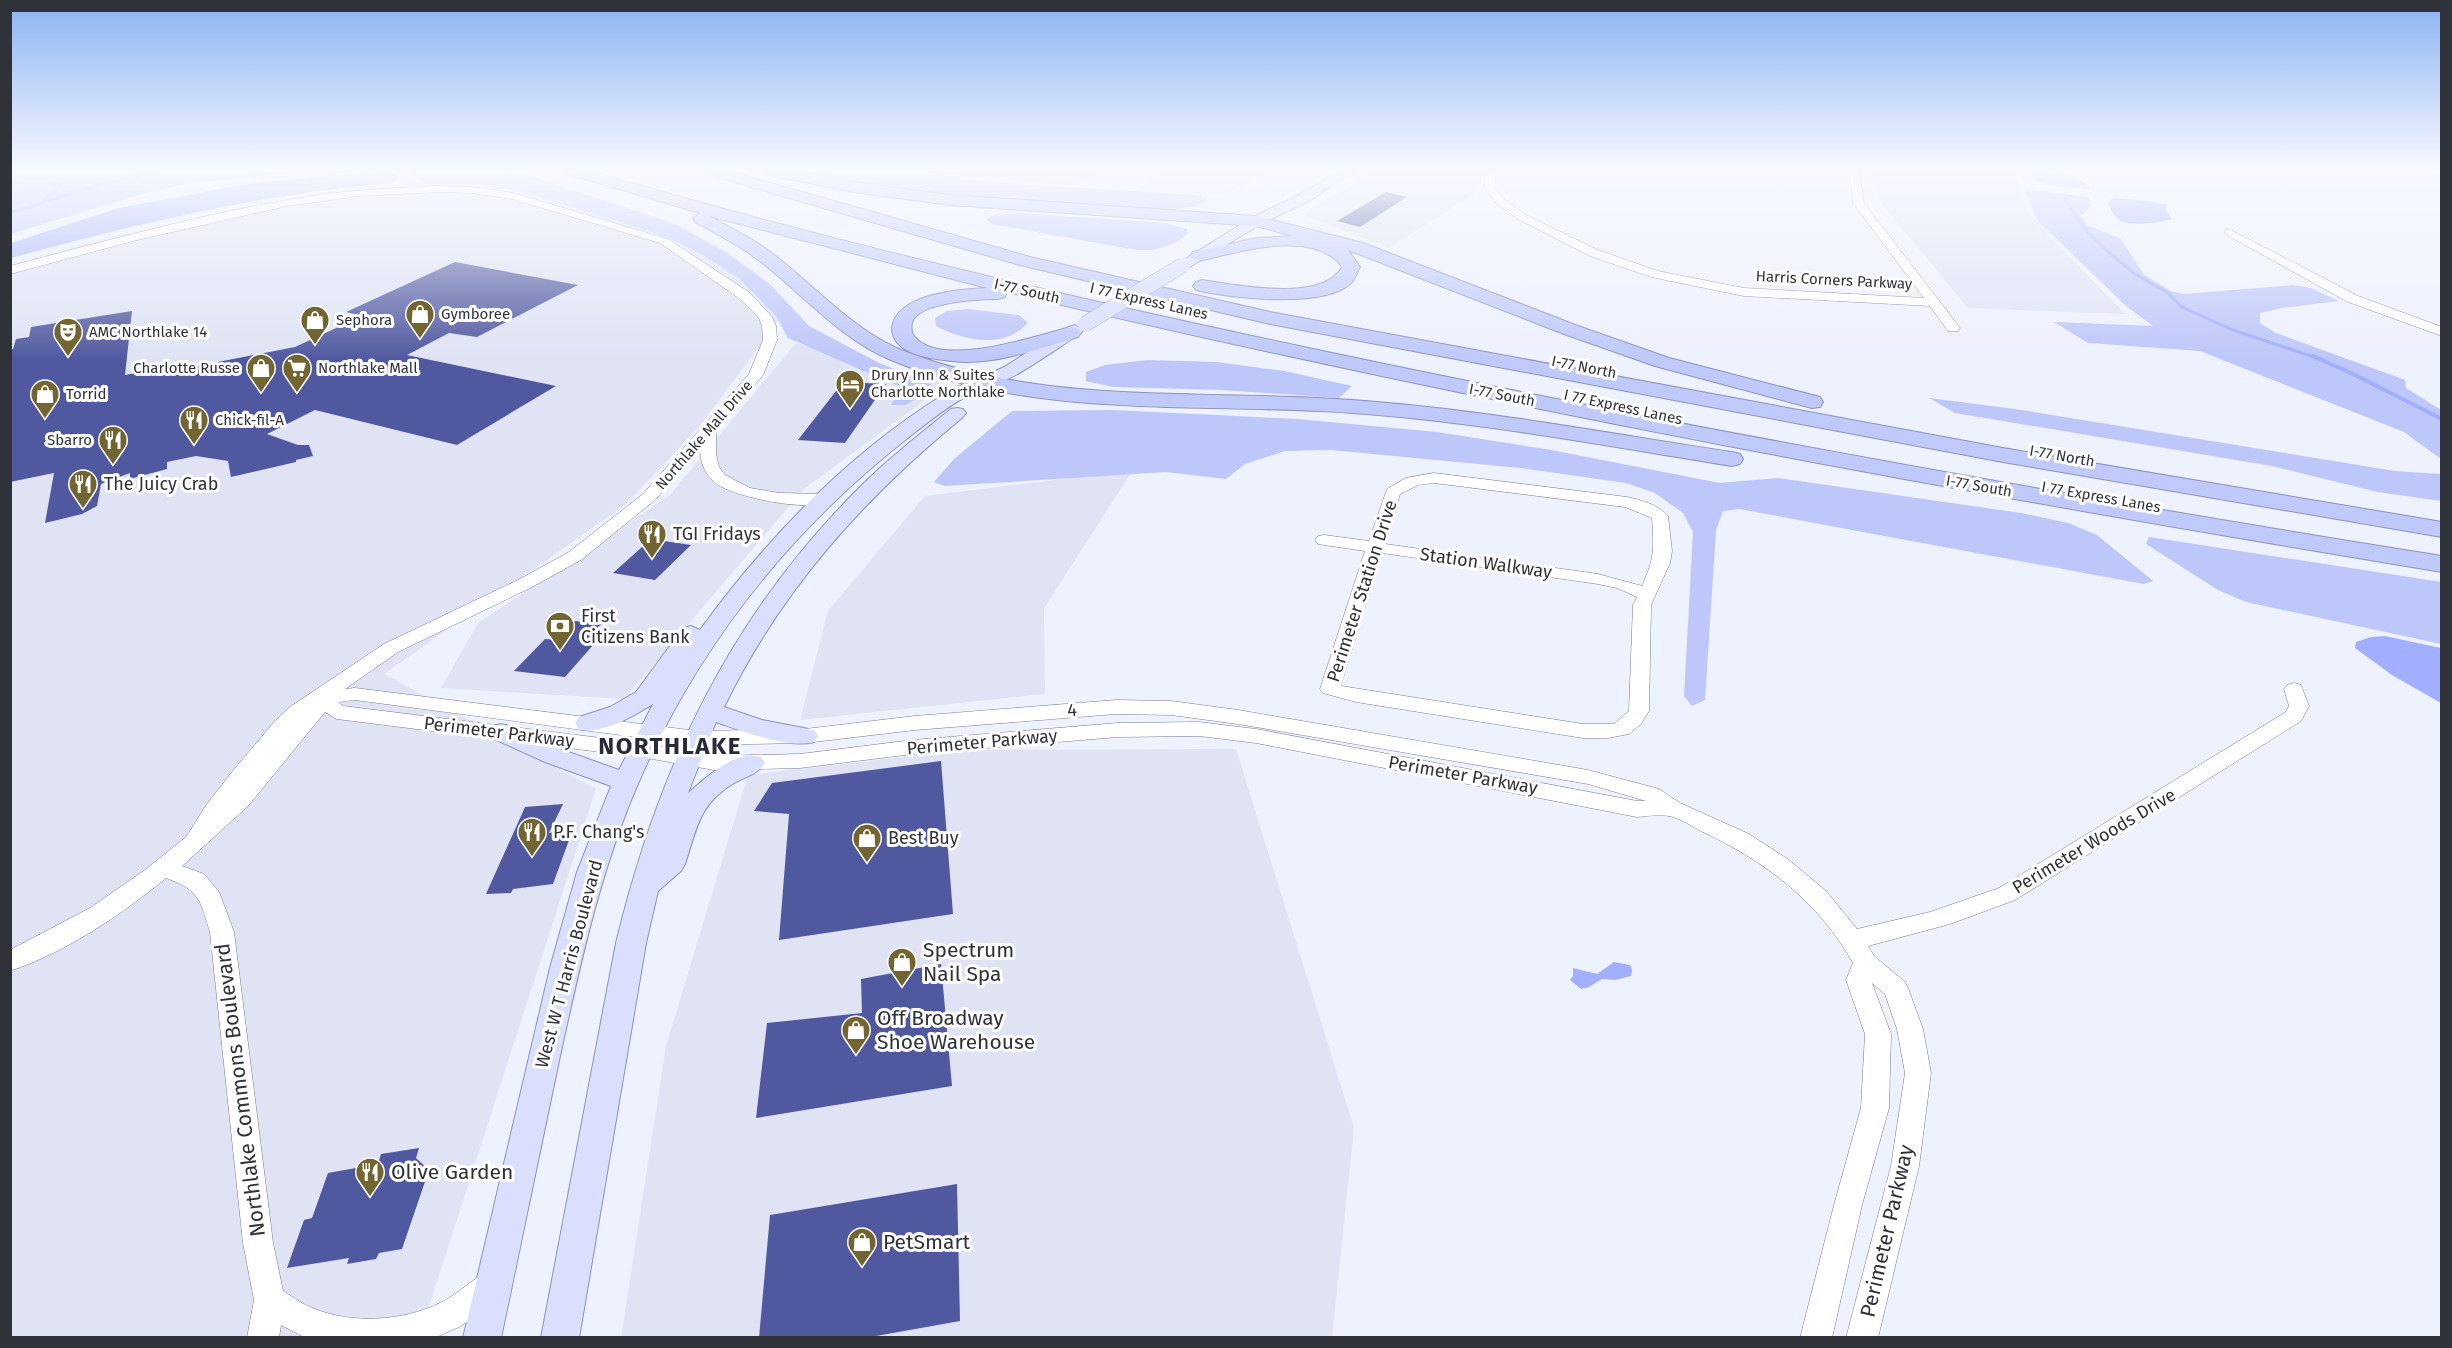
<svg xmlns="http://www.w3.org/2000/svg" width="2452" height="1348" font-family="'Fira Sans',sans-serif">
<rect width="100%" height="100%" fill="#eef1fe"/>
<g fill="#dfe3f3">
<path d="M912,171h191l-33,15z"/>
<path d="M1171,171h100l-47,23 -93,-3z"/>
<path d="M1378,171h110l-15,23 -84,54 -88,-34z"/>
<path d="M1874,171h140l14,42 97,101 -157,-6 -87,-105z"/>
<path d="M485,175l195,62 108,71 -89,119 -74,78 -241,169 212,115 -177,548 -408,1v-1073l72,-22 232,-49z"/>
<path d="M796,343l150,42 -141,103 -181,211 -183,-11 37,-65 191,-127z"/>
<path d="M1133,470l-89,138 1,86 -245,26 28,-109 97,-115z"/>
<path d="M1236,749l118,379 -22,209 -711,1 45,-292 82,-271 214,-25z"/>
</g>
<g fill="#bdc7f9">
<path d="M11,171h300l-122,12 -40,9 -138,42z"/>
<path d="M408,171h108l159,53 51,28 44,32 39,42 70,37 48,19 8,6 -30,17h-14l10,-18 -113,-49 -12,-22 -37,-38 -38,-24 -34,-17 -148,-46 -51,-7h-44z"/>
<path d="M812,171h90l99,12 196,12 10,3c-3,4 -5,7 -10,8 -22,6 -55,1 -78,0 -99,-2 -197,-13 -295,-29z"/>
<path d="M2024,189l65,8 2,9 -10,10 6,9 34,14 23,36 27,16 13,3 109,-9 18,3 28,13 -57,7 -22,5v10l16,10 129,47 1,8 35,22v49l-37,-27 -204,-81 -112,-8 -34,-21 99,4 -27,-20 -88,-85z"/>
<path d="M1019,213l145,10 23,6 1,5 -15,10 -20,6h-17l-144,-26 -6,-5 9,-4z"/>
<path d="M968,309l51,6 9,8c-24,26 -64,18 -92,3l-1,-8 12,-7z"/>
<path d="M1147,360l70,2 67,9 68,15 -13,12 -117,-8 -109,-3 -27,-6v-9l19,-7z"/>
<path d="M1929,398l86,11 380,62 46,3v27l-63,-9 -106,-26 -317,-53z"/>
<path d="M1113,410l184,9 140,13 114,18 169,33 58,-5 243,35 47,10 29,12 56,46 -9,3 -405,-75 -16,2 -7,19 -11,170 -13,6 -8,-10 9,-164 -10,-19 -28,-20 -29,-10 -106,-15 -189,-18 -46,1 -40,13 -19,15 -60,-7 -221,14 -11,-4 20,-23 58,-48z"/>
<path d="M2149,537l292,45v62l-195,-42 -28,-12 -72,-46z"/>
</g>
<g fill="#a1affe">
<path d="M383,171h8l8,7 -7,5c-129,10 -257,41 -381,75v-15l108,-35 133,-25z"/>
<path d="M2031,171c21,0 44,-1 59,18 -19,-2 -41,-1 -58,-10z"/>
<path d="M2114,198l34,3 19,4 -2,4 7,10c-13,4 -41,8 -53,1 -5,-3 -8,-11 -11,-16l2,-4z"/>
<path d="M2385,636l56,12v55l-49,-28 -37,-27 1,-6 15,-5z"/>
<path d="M1614,962l16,3 2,5 -1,6 -16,4 -13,-1 -13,8 -8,2 -11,-9 3,-4v-8l24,6z"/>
</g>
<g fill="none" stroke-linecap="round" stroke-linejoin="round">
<g stroke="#a1affe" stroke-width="3">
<path d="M10,182l50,3 -17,17"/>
<path d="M2071,196l-7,2 20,30 24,24 27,22 33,19 14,14 51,23 84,28"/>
<path d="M10,213l84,-27 63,-15"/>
</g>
<path stroke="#a1affe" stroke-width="4" d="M2313,356l40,18 89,45"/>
</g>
<g fill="#5059a0">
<path d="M1386,192l21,5 -47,30 -23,-6z"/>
<path d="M455,262l123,23 -101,52 -28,-4 -42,22 149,31 -99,59 -142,-35 -48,24 31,11h11l4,11 -17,4v2l-65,15 -3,-16 -32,-5 -29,6v7l-37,10v-6l-29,11 -4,22 -15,8 -37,9 9,-50 -44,9v-132l3,-1 3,-10 13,-2 2,-10 101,-16 -7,64 47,-9v5l123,-24 67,-31 -16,-4z"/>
<path d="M843,382l43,2 -41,59 -47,-3z"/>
<path d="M651,539l40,6 -36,35 -42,-7z"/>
<path d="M575,621l26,3 -17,19 10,1 -29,33 -51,-6 31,-32 13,1z"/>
<path d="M941,761l12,153 -174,26 10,-126 -35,-3 18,-28z"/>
<path d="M563,804l-14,29 24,-4 -20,55 -40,5 -2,4 -25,1 39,-87z"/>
<path d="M941,964l11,122 -196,32 11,-95 95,-10 -1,-34z"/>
<path d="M419,1148l-3,10 13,12 -27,79 -23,4 -3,6 -29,5 2,-6 -62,10 17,-48 8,-2 16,-45 50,-9 3,-10z"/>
<path d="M957,1184l3,137 -95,17h-106l11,-123z"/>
</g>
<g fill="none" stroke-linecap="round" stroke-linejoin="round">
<g stroke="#787c8f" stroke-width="1">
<g id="minor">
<path d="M1488,171h11l-4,5v12l10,12 21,15 72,35 60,21 86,17 180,10 -71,-95 -4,-32h10l5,32 96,125 -2,3h-10l-18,-25 -186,-10 -93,-19 -61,-21 -72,-37 -21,-15 -12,-16v-13z"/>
<path d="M438,186l34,1 41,6 155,46 82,54 22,24 4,9 1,14 -14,35 -47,55v24l3,13 6,8 25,13 29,5 45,1 8,5c-12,16 -104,-2 -119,-18 -9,-9 -13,-20 -13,-33l-45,52 -74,60 -51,28 -132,64 -53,37 10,-1 342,43 108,-2 110,-13 201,-16 55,1 67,9 350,60 71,19 21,14 69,31 40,26 37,31 31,38 73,-17 69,-24 287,-176 3,-6 -5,-17 3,-4 7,-2 7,2 8,21 -8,15 -286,179 -65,24 -82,22 6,10 30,25 4,7 15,41 8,44 -12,93 -41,172h-32l45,-172 14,-93 -8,-44 -12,-35 -13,-11 19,51 -2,74 -27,97 -30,133h-32l34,-133 27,-97 4,-74 -19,-54 7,-17c-34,-61 -88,-102 -150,-131 -10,-5 -23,-14 -34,-16 -9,-2 -22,0 -32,1l-381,-74 -57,-7 -81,1 -205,17 -113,14 -86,2 -73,-13 -304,-38 -12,-7 -77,94 -66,60 22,8 15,18 15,40 39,311 10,48c10,6 20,14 32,18 36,15 88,12 123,-5 20,-9 35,-27 55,-35l11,4 4,11 -4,11 -28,21 -17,11 -25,11h-128l-25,-13 -2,13h-32l7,-38 -11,-57 -33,-311c-10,-32 -10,-42 -44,-54 -45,37 -100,74 -156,93v-21l80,-42 55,-38 41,-33 21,-33 25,-32 43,-51 15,-14 94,-63 134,-64 51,-28 74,-58 106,-120 14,-34 -1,-14 -3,-8 -19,-19 -80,-56 -148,-44 -40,-6 -34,-1 -79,4 -72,10 -150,34 -127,34v-8c92,-24 184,-50 277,-66 50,-9 100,-12 151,-14zM355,700l342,45 108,-2 110,-13 201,-16 55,1 67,9 350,60 58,17h-9l-381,-72 -57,-7 -81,1 -205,17 -113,14 -86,2 -73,-13 -298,-37 -5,-4z"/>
<path d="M2229,229l129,67 84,31v9l-94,-34 -123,-68v-4z"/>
<path d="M1434,473l193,24c14,3 32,8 41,19l4,35 -2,12 -19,42 -2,106 -8,13 -12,10 -21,4h-25l-227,-36 -33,-9 -3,-4 45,-138 -41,-6 -6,-1 -3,-4 3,-4 6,-1 45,6 18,-52 19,-11zM1434,483l191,24 27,11c2,31 3,39 -10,68l-44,-12 -213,-30 15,-50 18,-9zM1382,553l216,31 19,4 20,9 -4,8 -4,106 -15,13h-31l-242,-38z"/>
</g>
</g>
<g stroke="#8d94b7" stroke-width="2">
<g id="major">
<path d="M1339,171h15l-45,30 -48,23 -73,44 -5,1 -7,-4 75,-47 48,-23z"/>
<path d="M2429,171h13v5l-12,-2z"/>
<path d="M1075,325l8,5 -2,3c-23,15 -44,30 -67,43 -13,7 -27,10 -40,16 -23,12 -45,29 -65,45 -119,93 -212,210 -272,349 -37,86 -57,179 -77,270 -20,94 -39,188 -59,282h-38l87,-370 27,-96 34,-86 -66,-24 -53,-24 -4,-6 4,-6 9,-2 9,2 53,24 56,20 34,-66c-20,12 -50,31 -74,25l-4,-6 4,-6 31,-10 26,-15 47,-64 8,-2 9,4c67,-92 149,-177 246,-237 19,-11 39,-16 58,-26 22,-12 48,-36 71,-42z"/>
<path d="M957,408l6,1 3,4 -3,4c-100,82 -182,173 -239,290l38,13 52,10 4,6 -4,6c-27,7 -72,-11 -98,-20l-4,10 -24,61c18,-15 47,-44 73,-36l4,6c-7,11 -20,14 -31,20 -35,21 -37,45 -49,81l-4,7 -23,20 -12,52 -67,395h-38l75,-395c43,-177 114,-327 245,-457 28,-28 59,-52 90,-77z"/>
</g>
</g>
<g stroke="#8d94b7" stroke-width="2">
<g id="highway">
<path d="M565,171h25c265,78 534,139 804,195 348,72 697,134 1048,190v16c-481,-79 -961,-167 -1435,-280l-2,5 -7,2c-18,0 -81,3 -86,24 -1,3 0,7 0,10 23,39 126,2 159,-6l7,2 3,4 -3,4c-40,12 -84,29 -126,24 -19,-2 -60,-6 -60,-33 1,-7 4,-14 11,-19 18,-16 60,-20 84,-21l-278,-72c24,13 48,25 69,42 42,33 79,76 131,95 141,53 296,36 443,47 128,9 254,33 380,52l8,2 3,5 -3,5 -8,2c-126,-20 -252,-44 -380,-53 -151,-11 -318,7 -461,-53 -50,-21 -85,-62 -126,-95 -21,-17 -46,-30 -70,-43l-2,-4 7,-5 -132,-39z"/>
<path d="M703,171h26l301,86 240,55 733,136 439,74v15l-439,-75 -733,-138 -250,-59 -314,-91z"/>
<path d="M765,171h32l56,11 97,13 306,21 107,27 215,83 91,32 151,39 3,5 -3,5 -8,1 -157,-42 -91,-32 -216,-84 12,17c-3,5 -5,12 -9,16 -26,26 -122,15 -155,7l-3,-4 3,-4 6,-2c34,5 121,23 140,-13 -27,-39 -104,-15 -143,-6l-6,-1 -3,-4 3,-4 64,-14 36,-2 -37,-10 -306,-21 -97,-13 -80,-16z"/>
</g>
</g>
<use href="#minor" fill="#fff" fill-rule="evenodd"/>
<use href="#major" fill="#d9dffc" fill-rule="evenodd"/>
<use href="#highway" fill="#bfc9fa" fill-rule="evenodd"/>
<g stroke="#8d94b7" stroke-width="16" stroke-linecap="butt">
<path id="major-bridge" d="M1085,324l98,-59"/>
</g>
<use href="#major-bridge" stroke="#d9dffc" stroke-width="15"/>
</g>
<linearGradient id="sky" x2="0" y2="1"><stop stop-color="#8bb2f1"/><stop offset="0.47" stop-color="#f7f9ff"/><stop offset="1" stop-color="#f7f9ff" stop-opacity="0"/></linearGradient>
<rect width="2452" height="360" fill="url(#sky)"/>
<defs>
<g id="shop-pin" transform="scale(1.5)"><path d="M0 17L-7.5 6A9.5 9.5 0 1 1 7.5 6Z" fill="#726532" stroke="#fff"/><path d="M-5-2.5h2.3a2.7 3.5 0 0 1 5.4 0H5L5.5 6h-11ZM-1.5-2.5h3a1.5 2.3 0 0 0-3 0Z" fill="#fff"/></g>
<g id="theatre-pin" transform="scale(1.5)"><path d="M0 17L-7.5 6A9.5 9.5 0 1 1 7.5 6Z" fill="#726532" stroke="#fff"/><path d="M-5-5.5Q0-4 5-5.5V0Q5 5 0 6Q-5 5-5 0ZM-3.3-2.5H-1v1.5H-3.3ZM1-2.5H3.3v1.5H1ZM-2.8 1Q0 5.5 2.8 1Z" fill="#fff"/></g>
<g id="supermarket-pin" transform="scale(1.5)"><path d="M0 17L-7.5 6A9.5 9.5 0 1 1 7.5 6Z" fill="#726532" stroke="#fff"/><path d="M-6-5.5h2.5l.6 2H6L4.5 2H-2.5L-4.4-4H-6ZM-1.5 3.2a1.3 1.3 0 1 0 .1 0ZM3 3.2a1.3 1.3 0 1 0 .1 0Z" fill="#fff"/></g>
<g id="hotel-pin" transform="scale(1.5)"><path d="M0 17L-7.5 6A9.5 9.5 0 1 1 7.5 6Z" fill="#726532" stroke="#fff"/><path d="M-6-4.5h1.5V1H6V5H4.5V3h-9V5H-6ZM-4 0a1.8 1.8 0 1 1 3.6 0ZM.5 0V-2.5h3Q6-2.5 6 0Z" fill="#fff"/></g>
<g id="restaurant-pin" transform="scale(1.5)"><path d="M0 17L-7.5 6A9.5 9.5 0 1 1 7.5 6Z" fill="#726532" stroke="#fff"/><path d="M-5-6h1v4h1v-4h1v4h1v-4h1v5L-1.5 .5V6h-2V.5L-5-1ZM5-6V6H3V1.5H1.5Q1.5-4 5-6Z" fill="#fff"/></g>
<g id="bank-pin" transform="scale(1.5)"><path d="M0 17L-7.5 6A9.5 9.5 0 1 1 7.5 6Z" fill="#726532" stroke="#fff"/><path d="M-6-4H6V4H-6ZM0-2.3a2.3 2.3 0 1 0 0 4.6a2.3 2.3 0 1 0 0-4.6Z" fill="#fff"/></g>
</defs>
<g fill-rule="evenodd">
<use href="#shop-pin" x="420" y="314"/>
<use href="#shop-pin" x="315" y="320"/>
<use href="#theatre-pin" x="68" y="332"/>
<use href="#shop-pin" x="261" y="368"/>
<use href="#supermarket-pin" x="297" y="368"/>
<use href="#hotel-pin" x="850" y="384"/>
<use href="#shop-pin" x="45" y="394"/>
<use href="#restaurant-pin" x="194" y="420"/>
<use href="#restaurant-pin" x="113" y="440"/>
<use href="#restaurant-pin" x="83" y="484"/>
<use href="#restaurant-pin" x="652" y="534"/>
<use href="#bank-pin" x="560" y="626"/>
<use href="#restaurant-pin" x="532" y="832"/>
<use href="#shop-pin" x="867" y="838"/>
<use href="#shop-pin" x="902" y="962"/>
<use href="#shop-pin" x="856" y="1030"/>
<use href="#restaurant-pin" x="370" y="1172"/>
<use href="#shop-pin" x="862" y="1242"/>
</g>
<g text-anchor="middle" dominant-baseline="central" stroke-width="6" stroke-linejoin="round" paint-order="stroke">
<g font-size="15" fill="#30323a" stroke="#fff">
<text transform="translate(1834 280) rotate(3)">Harris Corners Parkway</text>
<text transform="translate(1027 291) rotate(13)">I-77 South</text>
<text transform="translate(1149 301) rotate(13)">I 77 Express Lanes</text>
<text transform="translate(1584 367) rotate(11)">I-77 North</text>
<text transform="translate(1502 395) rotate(11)">I-77 South</text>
<text transform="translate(1623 407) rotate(12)">I 77 Express Lanes</text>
<text transform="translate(704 435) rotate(-49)">Northlake Mall Drive</text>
<text transform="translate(2062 456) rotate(10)">I-77 North</text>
<text transform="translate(1979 486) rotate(10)">I-77 South</text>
<text transform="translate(2101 497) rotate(10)">I 77 Express Lanes</text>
</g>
<g font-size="15" fill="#30323a" stroke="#fff" text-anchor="start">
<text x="441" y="314">Gymboree</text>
<text x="336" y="320">Sephora</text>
<text x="89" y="332">AMC Northlake 14</text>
<text x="240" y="368" text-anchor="end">Charlotte Russe</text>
<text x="318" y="368">Northlake Mall</text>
<text x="871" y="375">Drury Inn &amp; Suites<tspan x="871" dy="17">Charlotte Northlake</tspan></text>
<text x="66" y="394">Torrid</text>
<text x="215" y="420">Chick-fil-A</text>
<text x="92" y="440" text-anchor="end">Sbarro</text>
</g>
<g font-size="18" fill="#30323a" stroke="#fff" text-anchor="start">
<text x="104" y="484">The Juicy Crab</text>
<text x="673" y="534">TGI Fridays</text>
<text x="581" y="616">First<tspan x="581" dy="21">Citizens Bank</tspan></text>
<text x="553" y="832">P.F. Chang's</text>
<text x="888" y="838">Best Buy</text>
</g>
<g font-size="18" fill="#30323a" stroke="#fff">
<text transform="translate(1486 563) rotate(8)">Station Walkway</text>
<text transform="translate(1362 591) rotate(-72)">Perimeter Station Drive</text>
<text transform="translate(1072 710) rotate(-5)">4</text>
<text transform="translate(499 732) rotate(7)">Perimeter Parkway</text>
<text transform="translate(982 742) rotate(-5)">Perimeter Parkway</text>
<text transform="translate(1463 775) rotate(10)">Perimeter Parkway</text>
<text transform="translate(2094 841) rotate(-31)">Perimeter Woods Drive</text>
<text transform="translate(569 964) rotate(-75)">West W T Harris Boulevard</text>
</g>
<g font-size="21" fill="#30323a" stroke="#fff" text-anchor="start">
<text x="923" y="950">Spectrum<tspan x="923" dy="24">Nail Spa</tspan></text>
<text x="877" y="1018">Off Broadway<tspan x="877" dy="24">Shoe Warehouse</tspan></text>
<text x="391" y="1172">Olive Garden</text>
<text x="883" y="1242">PetSmart</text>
</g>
<g font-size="21" fill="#30323a" stroke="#fff">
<text transform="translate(240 1090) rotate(-97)">Northlake Commons Boulevard</text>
<text transform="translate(1887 1231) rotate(-77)">Perimeter Parkway</text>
</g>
<g font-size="24" font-weight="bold" letter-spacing="1.5" fill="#272a3a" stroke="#fff">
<text x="670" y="746">NORTHLAKE</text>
</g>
</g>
<rect width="2452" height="1348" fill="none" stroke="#30323a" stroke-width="24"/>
</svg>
